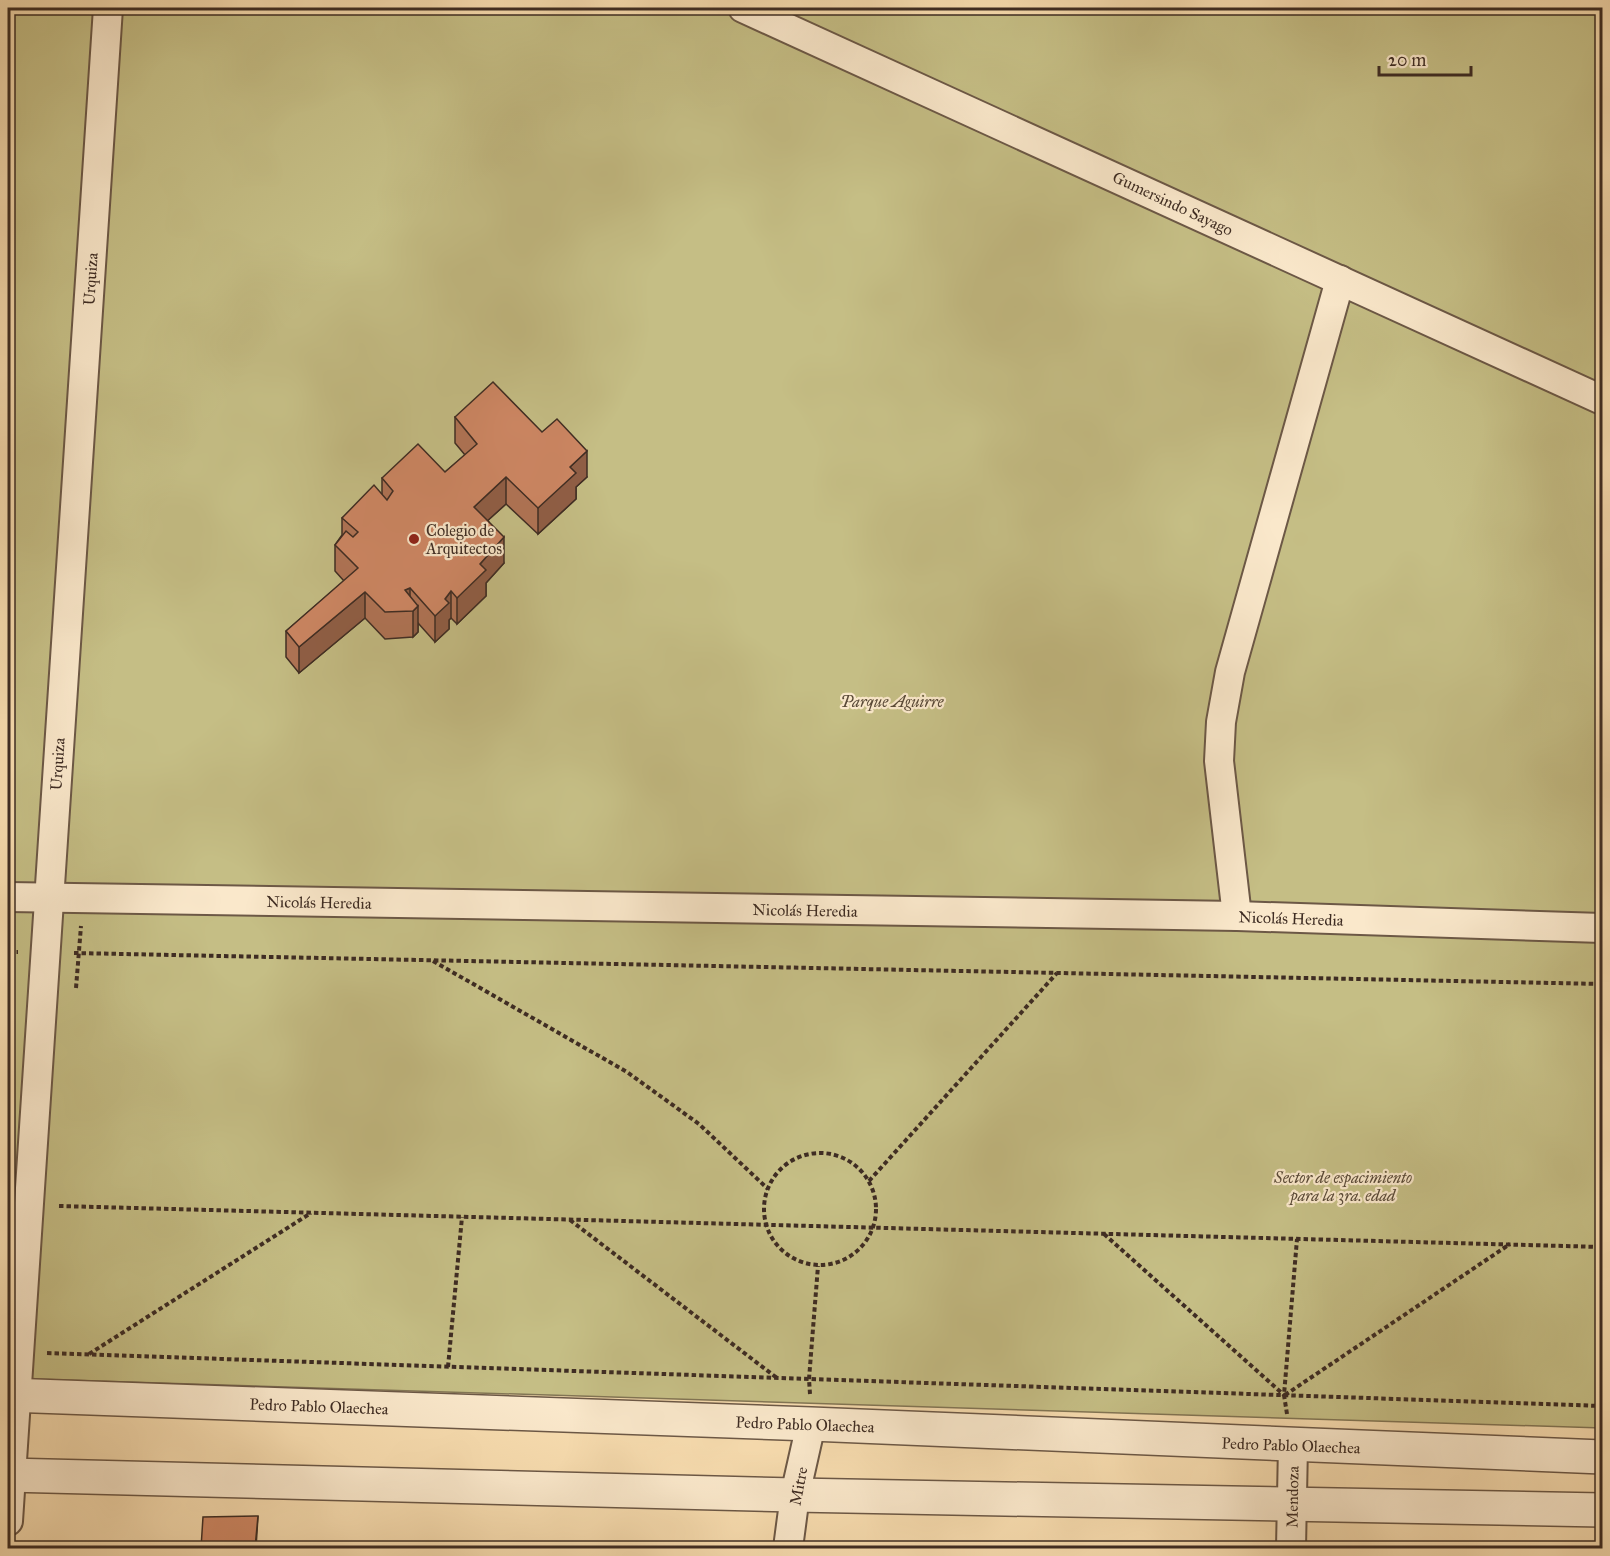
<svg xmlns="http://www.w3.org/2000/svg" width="1610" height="1556" font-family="'IM FELL Great Primer',serif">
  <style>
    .green { fill: #c5be85; stroke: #827554; stroke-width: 1.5 }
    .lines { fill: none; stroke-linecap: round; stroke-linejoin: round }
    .minor-casing { stroke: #6c5846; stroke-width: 32 }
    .tertiary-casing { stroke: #6c5846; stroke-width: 36 }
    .path { stroke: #3e2c23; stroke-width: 4; stroke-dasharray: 4.5 3; stroke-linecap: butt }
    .minor { stroke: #fae8cb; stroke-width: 28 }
    .tertiary { stroke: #fae8cb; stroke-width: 33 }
    .wall { fill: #b17456; stroke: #3e2c23; stroke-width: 1.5 }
    .shaded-wall { fill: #905e46; stroke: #3e2c23; stroke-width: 1.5 }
    .building { fill: #ce8764; stroke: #3e2c23; stroke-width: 1.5 }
    .poi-dot { fill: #8f2418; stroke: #fae8cb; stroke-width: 2 }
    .labels { text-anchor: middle; stroke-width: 4.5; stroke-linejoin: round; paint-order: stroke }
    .street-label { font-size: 16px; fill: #3e2c23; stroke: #fae8cb }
    .poi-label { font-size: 16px; fill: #3e2c23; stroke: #fae8cb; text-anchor: start }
    .park-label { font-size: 16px; font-style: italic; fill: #594937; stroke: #fae8cb }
  </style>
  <rect width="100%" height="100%" fill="#f7dcaf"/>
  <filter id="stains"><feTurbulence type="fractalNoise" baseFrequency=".00333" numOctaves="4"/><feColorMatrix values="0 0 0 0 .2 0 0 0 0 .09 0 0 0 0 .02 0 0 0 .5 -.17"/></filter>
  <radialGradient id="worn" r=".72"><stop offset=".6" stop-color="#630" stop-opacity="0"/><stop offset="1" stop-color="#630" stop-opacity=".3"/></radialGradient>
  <polygon class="green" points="8,8 1602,8 1602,1428 32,1379 33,1366 8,1366"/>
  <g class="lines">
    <defs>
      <g id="minor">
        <polyline points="743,8 1602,400"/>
        <polyline points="8,897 1237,916 1602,928"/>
        <polyline points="1237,916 1219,761 1221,722 1230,672 1340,280"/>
        <polyline points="8,1521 108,8"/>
        <polyline points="788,1548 795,1495 811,1424"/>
        <polyline points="1291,1548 1293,1445"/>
      </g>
      <g id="tertiary">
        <polyline points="8,1395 811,1424 1602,1457"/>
        <polyline points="8,1475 795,1495 1602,1510"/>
      </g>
    </defs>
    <use href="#minor" class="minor-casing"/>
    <use href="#tertiary" class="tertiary-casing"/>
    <g class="path">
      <polyline points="9,952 18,952"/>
      <polyline points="74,953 1602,984"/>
      <polyline points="433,961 627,1072 699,1124 768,1189"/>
      <polyline points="76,988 81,926"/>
      <circle cx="820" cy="1209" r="56"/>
      <polyline points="869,1181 1057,973"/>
      <polyline points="59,1206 1602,1247"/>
      <polyline points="570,1220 777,1378"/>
      <polyline points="1104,1234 1284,1395"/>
      <polyline points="47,1353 1602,1406"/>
      <polyline points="89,1354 311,1213"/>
      <polyline points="448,1367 462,1217"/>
      <polyline points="810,1394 809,1379 818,1266"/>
      <polyline points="1285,1395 1510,1244"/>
      <polyline points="1287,1414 1284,1395 1297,1239"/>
    </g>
    <use href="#minor" class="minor"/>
    <use href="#tertiary" class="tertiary"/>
  </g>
  <polygon class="wall" points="455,417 542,432 587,477 576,487 576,499 538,534 506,504 488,520 504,563 486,583 486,596 457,624 451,618 449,620 449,629 435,642 418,623 418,632 413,637 385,639 365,618 299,673 286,657 286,631 344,581 335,571 335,545 342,535 342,518 382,494 382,478 445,472 465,455 455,443"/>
  <g class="shaded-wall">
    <polygon points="587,451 587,477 576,487 576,499 538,534 538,508 570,467"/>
    <polygon points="506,477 506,504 474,533 474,507"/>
    <polygon points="504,537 504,563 486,583 486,596 457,624 457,598 480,564"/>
    <polygon points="410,588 410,611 405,590"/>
    <polygon points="451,591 451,618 449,620 449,629 435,642 435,616 445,599"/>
    <polygon points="365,592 365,618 299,673 299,647"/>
    <polygon points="418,606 418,632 413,637 413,611"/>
    <polygon points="258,1516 256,1548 255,1548"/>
  </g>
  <g class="building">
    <polygon points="493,382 542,432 557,419 587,451 570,467 576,473 538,508 506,477 474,507 504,537 480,564 486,570 457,598 451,591 445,599 449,603 435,616 410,588 405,590 418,606 413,611 385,612 365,592 299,647 286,631 358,568 335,545 346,531 353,537 358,532 342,518 374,485 387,500 393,491 382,478 418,444 445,472 477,444 455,417"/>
    <polygon points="258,1516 255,1548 201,1548 203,1517"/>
  </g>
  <circle class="poi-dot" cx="414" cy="539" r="6"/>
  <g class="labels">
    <g class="street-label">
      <text transform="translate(1173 203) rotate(25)" y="6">Gumersindo Sayago</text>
      <text transform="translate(90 279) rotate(-86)" y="6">Urquiza</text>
      <text transform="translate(57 764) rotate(-86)" y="6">Urquiza</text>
      <text transform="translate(319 902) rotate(1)" y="6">Nicolás Heredia</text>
      <text transform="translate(805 910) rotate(1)" y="6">Nicolás Heredia</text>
      <text transform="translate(1291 918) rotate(2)" y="6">Nicolás Heredia</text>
      <text transform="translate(319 1406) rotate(2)" y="6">Pedro Pablo Olaechea</text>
      <text transform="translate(805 1424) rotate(2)" y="6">Pedro Pablo Olaechea</text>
      <text transform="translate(1291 1445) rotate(2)" y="6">Pedro Pablo Olaechea</text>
      <text transform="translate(798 1486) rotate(-79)" y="6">Mitre</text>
      <text transform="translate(1292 1497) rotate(-89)" y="6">Mendoza</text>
    </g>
    <g class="poi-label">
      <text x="426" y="536">Colegio de<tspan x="426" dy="18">Arquitectos</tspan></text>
    </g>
    <g class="park-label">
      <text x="892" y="707">Parque Aguirre</text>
      <text x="1343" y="1183">Sector de espacimiento<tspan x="1343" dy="18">para la 3ra. edad</tspan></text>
    </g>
  </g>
  <rect width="1610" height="1556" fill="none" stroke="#f7dcaf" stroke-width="30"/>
  <rect x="9" y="9" width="1592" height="1538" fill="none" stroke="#3e2c23" stroke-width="3"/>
  <rect x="15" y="15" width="1580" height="1526" fill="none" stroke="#3e2c23" stroke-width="1.5"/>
  <path d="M1379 66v9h92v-9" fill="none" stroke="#3e2c23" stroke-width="3"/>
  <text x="1388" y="66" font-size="18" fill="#3e2c23" stroke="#fae8cb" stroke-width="4.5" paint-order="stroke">20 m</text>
  <rect width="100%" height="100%" filter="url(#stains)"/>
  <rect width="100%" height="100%" fill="url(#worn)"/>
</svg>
